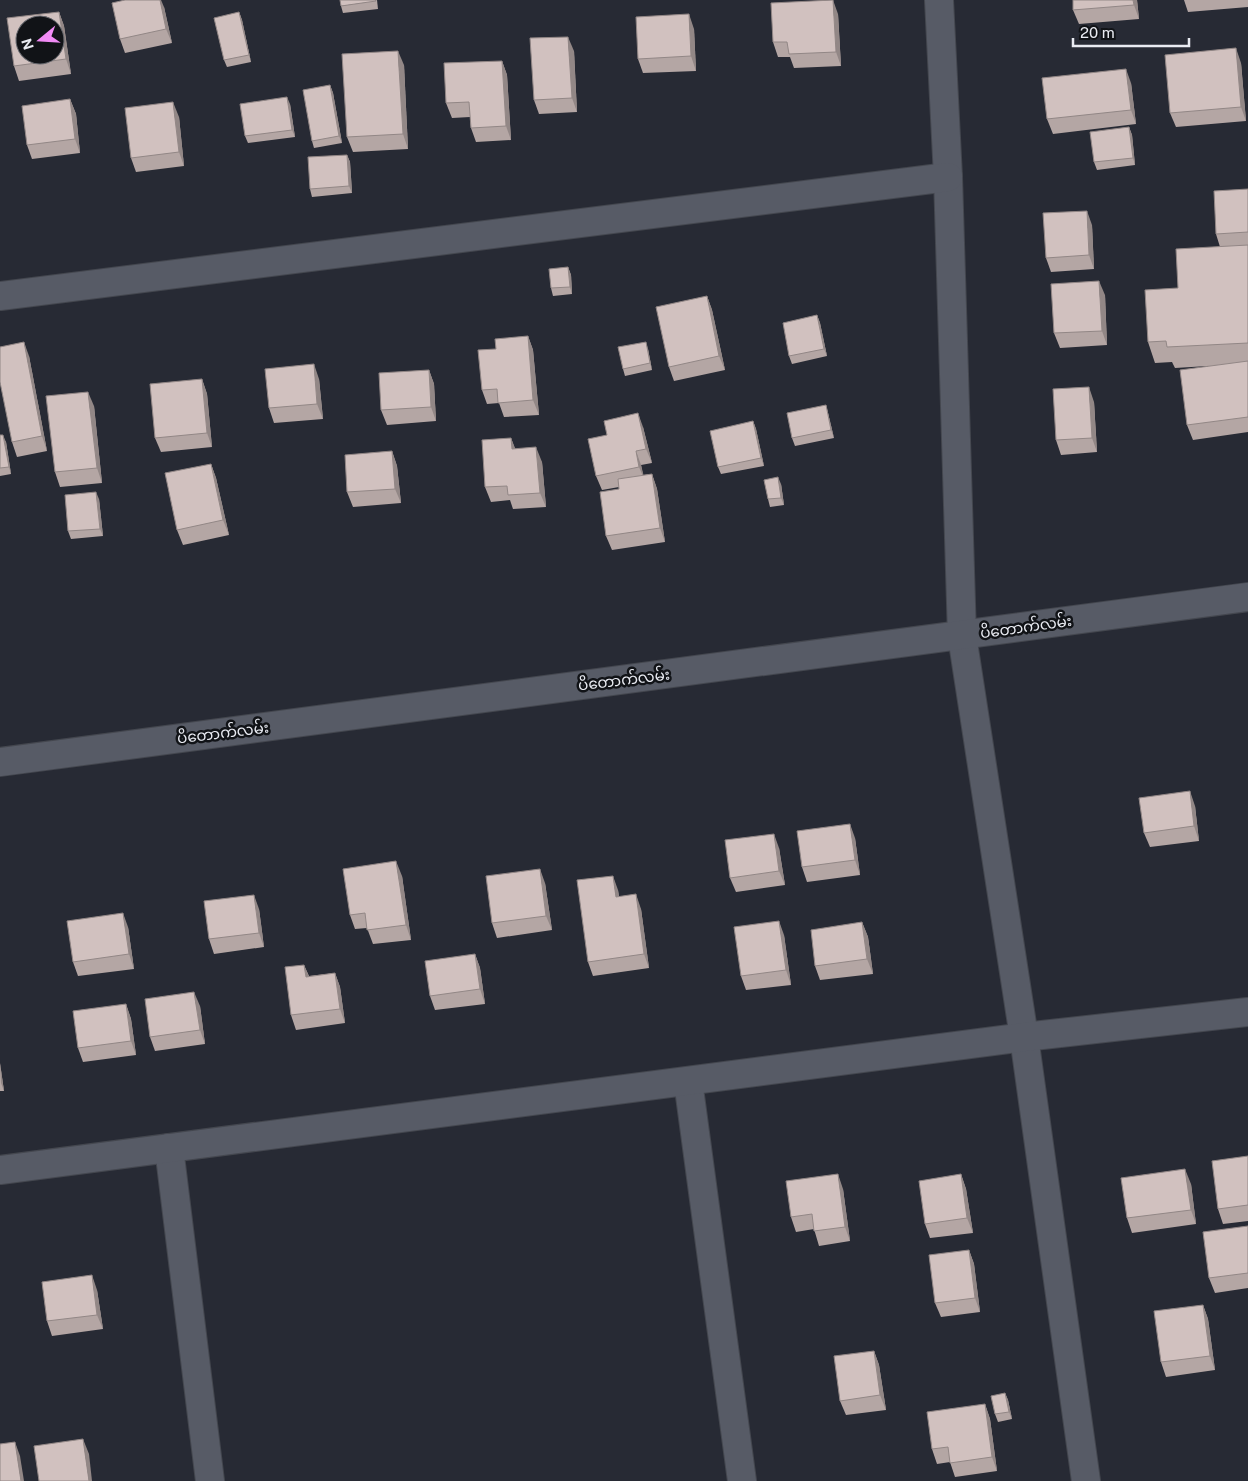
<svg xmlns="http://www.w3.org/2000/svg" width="1248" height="1481" font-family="'Public Sans','Noto Sans Myanmar',sans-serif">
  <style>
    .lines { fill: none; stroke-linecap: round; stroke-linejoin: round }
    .minor-casing { stroke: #44474f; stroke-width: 30 }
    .minor { stroke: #575b66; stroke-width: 28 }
    .wall { fill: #b4a6a4 }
    .shaded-wall { fill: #928786 }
    .building { fill: #d1c1bf; stroke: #928786; fill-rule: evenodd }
    .labels { text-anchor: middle; stroke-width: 5; stroke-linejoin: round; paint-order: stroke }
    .street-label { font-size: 15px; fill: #e9ebf2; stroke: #111317 }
  </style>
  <rect width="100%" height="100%" fill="#272a34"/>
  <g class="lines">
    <defs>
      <g id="minor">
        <polyline points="939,0 948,177 962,636 1024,1037 1086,1481"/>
        <polyline points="0,296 948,177"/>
        <polyline points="0,762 1248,597"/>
        <polyline points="688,1081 742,1481"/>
        <polyline points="169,1148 210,1481"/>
        <polyline points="0,1170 1024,1037 1248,1012"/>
      </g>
    </defs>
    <use href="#minor" class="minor-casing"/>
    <use href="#minor" class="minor"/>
  </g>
  <g class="wall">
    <polygon points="377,0 378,9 343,13 341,6"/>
    <polygon points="1137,0 1139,19 1079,24 1073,10"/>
    <polygon points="1184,0 1248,0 1248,7 1188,12"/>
    <polygon points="164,7 172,43 125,53 120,39"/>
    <polygon points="59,12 64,26 71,74 19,81 14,66"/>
    <polygon points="239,12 242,20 251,62 227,67 224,60"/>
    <polygon points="838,14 841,66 794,68 790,57 778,57 773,42"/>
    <polygon points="694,29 696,71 643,73 638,59"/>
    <polygon points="574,51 577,112 539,114 534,100"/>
    <polygon points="502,61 507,75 511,140 476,142 471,128 470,117 452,118 446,103"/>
    <polygon points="1241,63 1246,121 1176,127 1170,113"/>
    <polygon points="404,65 408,149 353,152 347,137"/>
    <polygon points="1131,83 1136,124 1053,134 1047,119"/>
    <polygon points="330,85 333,93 342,143 314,148 312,141"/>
    <polygon points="70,99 76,114 80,153 32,159 27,145"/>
    <polygon points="290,104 295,137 248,143 245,136"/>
    <polygon points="179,117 184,166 136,172 131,158"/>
    <polygon points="1129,127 1132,135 1135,165 1097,170 1094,162"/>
    <polygon points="347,155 350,162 352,193 312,197 310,189"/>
    <polygon points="1248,189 1248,432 1193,440 1187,425 1208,366 1175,368 1172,362 1155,363 1148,342 1178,288 1220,247 1216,234"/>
    <polygon points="1092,225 1094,269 1051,272 1046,258"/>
    <polygon points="568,267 571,275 572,294 553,296 551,288"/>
    <polygon points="1105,295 1107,345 1060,348 1054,333"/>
    <polygon points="707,296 712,310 725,370 674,381 669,367"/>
    <polygon points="817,315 820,323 827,356 792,364 789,356"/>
    <polygon points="528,336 533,350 539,415 504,417 499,403 487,404 482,390 496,349"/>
    <polygon points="648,349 652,370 625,376 623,369"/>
    <polygon points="29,356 47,451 17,457 12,442"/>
    <polygon points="429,370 434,384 436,421 387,425 381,410"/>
    <polygon points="202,379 207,394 212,447 161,452 155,438"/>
    <polygon points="319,379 323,419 274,423 269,408"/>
    <polygon points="1094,402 1097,452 1061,455 1056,440"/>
    <polygon points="826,405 828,413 834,438 795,446 792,438"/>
    <polygon points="94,406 102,483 60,487 55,472"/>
    <polygon points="753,421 756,429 764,466 721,474 718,467"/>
    <polygon points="643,427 652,463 641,465 643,475 652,474 657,489 665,542 612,550 606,536 619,489 619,487 602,490 596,476"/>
    <polygon points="0,435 6,442 11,474 0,476"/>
    <polygon points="511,438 515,449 542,462 546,507 513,509 510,500 491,502 485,487"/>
    <polygon points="392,451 397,466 401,503 353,507 347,492"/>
    <polygon points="211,464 216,478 229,535 183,545 177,530"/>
    <polygon points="781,484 784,505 770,507 768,499"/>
    <polygon points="99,499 103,536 71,539 68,531"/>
    <polygon points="1195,806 1199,841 1150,847 1144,833"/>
    <polygon points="855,838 860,875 807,882 802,867"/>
    <polygon points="779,848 785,885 736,892 730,878"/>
    <polygon points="402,876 411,940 373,944 367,928 355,929 350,915"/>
    <polygon points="545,883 552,930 497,938 492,923"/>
    <polygon points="618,890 619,897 641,909 649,968 593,976 588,962"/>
    <polygon points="259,909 264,947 214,954 209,939"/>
    <polygon points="862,922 868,937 873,974 820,980 815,966"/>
    <polygon points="128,927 134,969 78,976 73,962"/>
    <polygon points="784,935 791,985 746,990 741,976"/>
    <polygon points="475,954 480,968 485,1004 435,1010 430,996"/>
    <polygon points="304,965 309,976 335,973 340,987 345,1023 296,1030 291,1015"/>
    <polygon points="126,1004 131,1019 136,1055 83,1062 78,1048"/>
    <polygon points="200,1006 205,1044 155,1051 150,1037"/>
    <polygon points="0,1063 4,1091 0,1091"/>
    <polygon points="1248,1156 1248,1221 1223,1224 1218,1209"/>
    <polygon points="961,1174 966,1189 973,1233 930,1238 925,1224"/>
    <polygon points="1191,1184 1196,1224 1132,1233 1127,1218"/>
    <polygon points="843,1189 850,1241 819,1246 814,1229 796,1232 791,1217"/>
    <polygon points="1248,1226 1248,1288 1215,1293 1209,1278"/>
    <polygon points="969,1250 974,1264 980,1312 941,1317 935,1303"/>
    <polygon points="97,1290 103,1329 52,1336 47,1321"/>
    <polygon points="1203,1305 1208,1319 1215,1370 1166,1377 1161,1362"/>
    <polygon points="874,1351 879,1365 886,1410 846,1415 840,1401"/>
    <polygon points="1005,1393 1008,1400 1012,1419 998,1422 995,1414"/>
    <polygon points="985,1404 990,1419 997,1471 955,1477 950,1462 937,1464 932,1449"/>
  </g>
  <g class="shaded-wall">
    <polygon points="160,0 161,0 164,7 172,43 166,29"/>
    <polygon points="833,0 838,14 841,66 836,52"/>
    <polygon points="1133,0 1137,0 1139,19 1134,5"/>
    <polygon points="59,12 64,26 71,74 66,59"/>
    <polygon points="239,12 242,20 251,62 249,55"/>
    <polygon points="689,14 694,29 696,71 691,56"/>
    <polygon points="568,37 574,51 577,112 572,98"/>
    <polygon points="1236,48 1241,63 1246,121 1241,107"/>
    <polygon points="398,51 404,65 408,149 403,134"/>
    <polygon points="502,61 507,75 511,140 506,126"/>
    <polygon points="1126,69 1131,83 1136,124 1131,110"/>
    <polygon points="330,85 333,93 342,143 339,136"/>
    <polygon points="287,97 290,104 295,137 292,130"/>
    <polygon points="70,99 76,114 80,153 75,139"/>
    <polygon points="173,102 179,117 184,166 179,152"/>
    <polygon points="1129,127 1132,135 1135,165 1133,158"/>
    <polygon points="347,155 350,162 352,193 349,186"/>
    <polygon points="1087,211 1092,225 1094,269 1089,255"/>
    <polygon points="568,267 571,275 572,294 570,287"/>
    <polygon points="1099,281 1105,295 1107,345 1102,331"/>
    <polygon points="707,296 712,310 725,370 719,356"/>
    <polygon points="817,315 820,323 827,356 824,349"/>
    <polygon points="528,336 533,350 539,415 533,400"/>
    <polygon points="24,342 29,356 47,451 42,436"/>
    <polygon points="646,342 648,349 652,370 650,363"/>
    <polygon points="314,364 319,379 323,419 317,404"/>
    <polygon points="429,370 434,384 436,421 431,407"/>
    <polygon points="202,379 207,394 212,447 207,433"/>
    <polygon points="1089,387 1094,402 1097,452 1092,438"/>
    <polygon points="88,392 94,406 102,483 97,468"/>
    <polygon points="826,405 828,413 834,438 831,430"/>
    <polygon points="638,413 643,427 652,463 646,449"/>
    <polygon points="753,421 756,429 764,466 761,458"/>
    <polygon points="3,435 6,442 11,474 9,467"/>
    <polygon points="511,438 517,453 512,449"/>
    <polygon points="536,447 542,462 546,507 540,493"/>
    <polygon points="392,451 397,466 401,503 395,489"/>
    <polygon points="636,451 641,465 645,481 639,467"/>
    <polygon points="211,464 216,478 229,535 223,520"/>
    <polygon points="652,474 657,489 665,542 660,528"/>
    <polygon points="778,477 781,484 784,505 781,498"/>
    <polygon points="96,492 99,499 103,536 100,529"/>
    <polygon points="1190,791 1195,806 1199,841 1194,826"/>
    <polygon points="850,824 855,838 860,875 855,860"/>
    <polygon points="774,834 779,848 785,885 779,871"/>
    <polygon points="396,861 402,876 411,940 406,925"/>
    <polygon points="540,869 545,883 552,930 546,916"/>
    <polygon points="613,876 618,890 621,912 616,897"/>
    <polygon points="636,894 641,909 649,968 644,954"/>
    <polygon points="254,895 259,909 264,947 259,933"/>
    <polygon points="123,913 128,927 134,969 129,954"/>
    <polygon points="779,921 784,935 791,985 786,970"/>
    <polygon points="862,922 868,937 873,974 867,959"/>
    <polygon points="475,954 480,968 485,1004 480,989"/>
    <polygon points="304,965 310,979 306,977"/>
    <polygon points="335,973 340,987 345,1023 340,1009"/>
    <polygon points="194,992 200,1006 205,1044 200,1030"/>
    <polygon points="126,1004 131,1019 136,1055 131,1041"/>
    <polygon points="0,1063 4,1091 1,1083"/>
    <polygon points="1185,1169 1191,1184 1196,1224 1191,1210"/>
    <polygon points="838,1174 843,1189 850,1241 845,1227"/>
    <polygon points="961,1174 966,1189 973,1233 967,1218"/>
    <polygon points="969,1250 974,1264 980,1312 975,1298"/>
    <polygon points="92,1275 97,1290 103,1329 97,1315"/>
    <polygon points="1203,1305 1208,1319 1215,1370 1210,1356"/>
    <polygon points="874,1351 879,1365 886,1410 880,1395"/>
    <polygon points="1005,1393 1008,1400 1012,1419 1009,1412"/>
    <polygon points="985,1404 990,1419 997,1471 992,1457"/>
    <polygon points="83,1439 89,1454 92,1481 89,1481"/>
    <polygon points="15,1442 20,1456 24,1481 21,1481"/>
  </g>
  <g class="building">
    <polygon points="125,0 160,0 166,29 120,39 112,3"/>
    <polygon points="340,0 375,0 376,1 341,6"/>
    <polygon points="833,0 836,52 789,54 787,42 773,42 771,3"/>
    <polygon points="1073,0 1133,0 1134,5 1073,10"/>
    <path d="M59 12 66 59 14 66 7 18ZM25 25H55V55H25Z"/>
    <polygon points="239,12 249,55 224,60 214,18"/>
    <polygon points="689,14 691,56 638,59 636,17"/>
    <polygon points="568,37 572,98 534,100 530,38"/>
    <polygon points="1236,48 1241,107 1170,113 1165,55"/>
    <polygon points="398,51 403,134 347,137 342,54"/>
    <polygon points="502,61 506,126 471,128 469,102 446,103 444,63"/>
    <polygon points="1126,69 1131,110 1047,119 1042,78"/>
    <polygon points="330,85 339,136 312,141 303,90"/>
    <polygon points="287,97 292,130 245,136 240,104"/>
    <polygon points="70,99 75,139 27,145 22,106"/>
    <polygon points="173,102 179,152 131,158 125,108"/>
    <polygon points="1129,127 1133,158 1094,162 1090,132"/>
    <polygon points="347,155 349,186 310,189 308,157"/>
    <polygon points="1248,189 1248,232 1216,234 1214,191"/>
    <polygon points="1087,211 1089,255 1046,258 1043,213"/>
    <polygon points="1248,245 1248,343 1167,347 1166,341 1148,342 1145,290 1178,288 1176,249"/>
    <polygon points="568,267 570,287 551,288 549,269"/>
    <polygon points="1099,281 1102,331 1054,333 1051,284"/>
    <polygon points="707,296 719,356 669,367 656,307"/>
    <polygon points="817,315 824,349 789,356 783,323"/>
    <polygon points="528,336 533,400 498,403 497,389 482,390 478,350 496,349 495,339"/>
    <polygon points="24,342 42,436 12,442 0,382 0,347"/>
    <polygon points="646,342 650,363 623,369 618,347"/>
    <polygon points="1248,361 1248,417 1187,425 1180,370"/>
    <polygon points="314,364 317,404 269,408 265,369"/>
    <polygon points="429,370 431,407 381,410 379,373"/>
    <polygon points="202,379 207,433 155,438 150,384"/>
    <polygon points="1089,387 1092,438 1056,440 1053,389"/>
    <polygon points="88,392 97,468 55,472 46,396"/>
    <polygon points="826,405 831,430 792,438 787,413"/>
    <polygon points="638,413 646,449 636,451 639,467 596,476 588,439 607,435 604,421"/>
    <polygon points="753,421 761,458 718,467 710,431"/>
    <polygon points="0,435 3,435 9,467 0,468"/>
    <polygon points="511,438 512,449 536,447 540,493 508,495 507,486 485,487 482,440"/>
    <polygon points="392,451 395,489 347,492 345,455"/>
    <polygon points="211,464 223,520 177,530 165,473"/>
    <polygon points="652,474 660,528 606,536 600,492 619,489 618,479"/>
    <polygon points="778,477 781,498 768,499 764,480"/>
    <polygon points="96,492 100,529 68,531 65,495"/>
    <polygon points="1190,791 1194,826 1144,833 1139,798"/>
    <polygon points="850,824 855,860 802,867 797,831"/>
    <polygon points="774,834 779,871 730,878 725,840"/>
    <polygon points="396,861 406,925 367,930 365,913 350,915 343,869"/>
    <polygon points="540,869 546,916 492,923 486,876"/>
    <polygon points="613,876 616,897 636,894 644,954 588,962 577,880"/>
    <polygon points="254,895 259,933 209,939 204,901"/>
    <polygon points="123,913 129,954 73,962 67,921"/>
    <polygon points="779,921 786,970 741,976 734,927"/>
    <polygon points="862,922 867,959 815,966 811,930"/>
    <polygon points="475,954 480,989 430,996 425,961"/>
    <polygon points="304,965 306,977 335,973 340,1009 291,1015 285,967"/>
    <polygon points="194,992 200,1030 150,1037 145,999"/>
    <polygon points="126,1004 131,1041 78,1048 73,1011"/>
    <polygon points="1248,1156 1248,1205 1218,1209 1212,1161"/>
    <polygon points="1185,1169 1191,1210 1127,1218 1121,1178"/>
    <polygon points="838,1174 845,1227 814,1231 812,1214 791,1217 786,1181"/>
    <polygon points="961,1174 967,1218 925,1224 919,1181"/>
    <polygon points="1248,1226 1248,1273 1209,1278 1203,1232"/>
    <polygon points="969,1250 975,1298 935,1303 929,1255"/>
    <polygon points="92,1275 97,1315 47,1321 42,1282"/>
    <polygon points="1203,1305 1210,1356 1161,1362 1154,1311"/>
    <polygon points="874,1351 880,1395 840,1401 834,1356"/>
    <polygon points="1005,1393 1009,1412 995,1414 991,1396"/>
    <polygon points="985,1404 992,1457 950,1463 948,1447 932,1449 927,1412"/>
    <polygon points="83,1439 89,1481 39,1481 34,1446"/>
    <polygon points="15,1442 21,1481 0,1481 0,1444"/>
  </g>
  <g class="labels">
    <g class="street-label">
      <text transform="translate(1026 627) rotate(-8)" y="5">ပိတောက်လမ်း</text>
      <text transform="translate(624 680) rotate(-7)" y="5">ပိတောက်လမ်း</text>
      <text transform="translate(223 733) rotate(-7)" y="5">ပိတောက်လမ်း</text>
    </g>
  </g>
  <g transform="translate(40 40) rotate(252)"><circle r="24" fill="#111317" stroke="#67696f"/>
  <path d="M0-4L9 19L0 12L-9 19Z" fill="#f18bf5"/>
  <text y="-8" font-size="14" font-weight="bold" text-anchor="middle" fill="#e9ebf2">N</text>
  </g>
  <path d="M1073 38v8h116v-8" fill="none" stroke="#e9ebf2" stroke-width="2.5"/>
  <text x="1080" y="38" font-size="15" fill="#e9ebf2" stroke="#111317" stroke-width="4" paint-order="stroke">20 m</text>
</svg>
